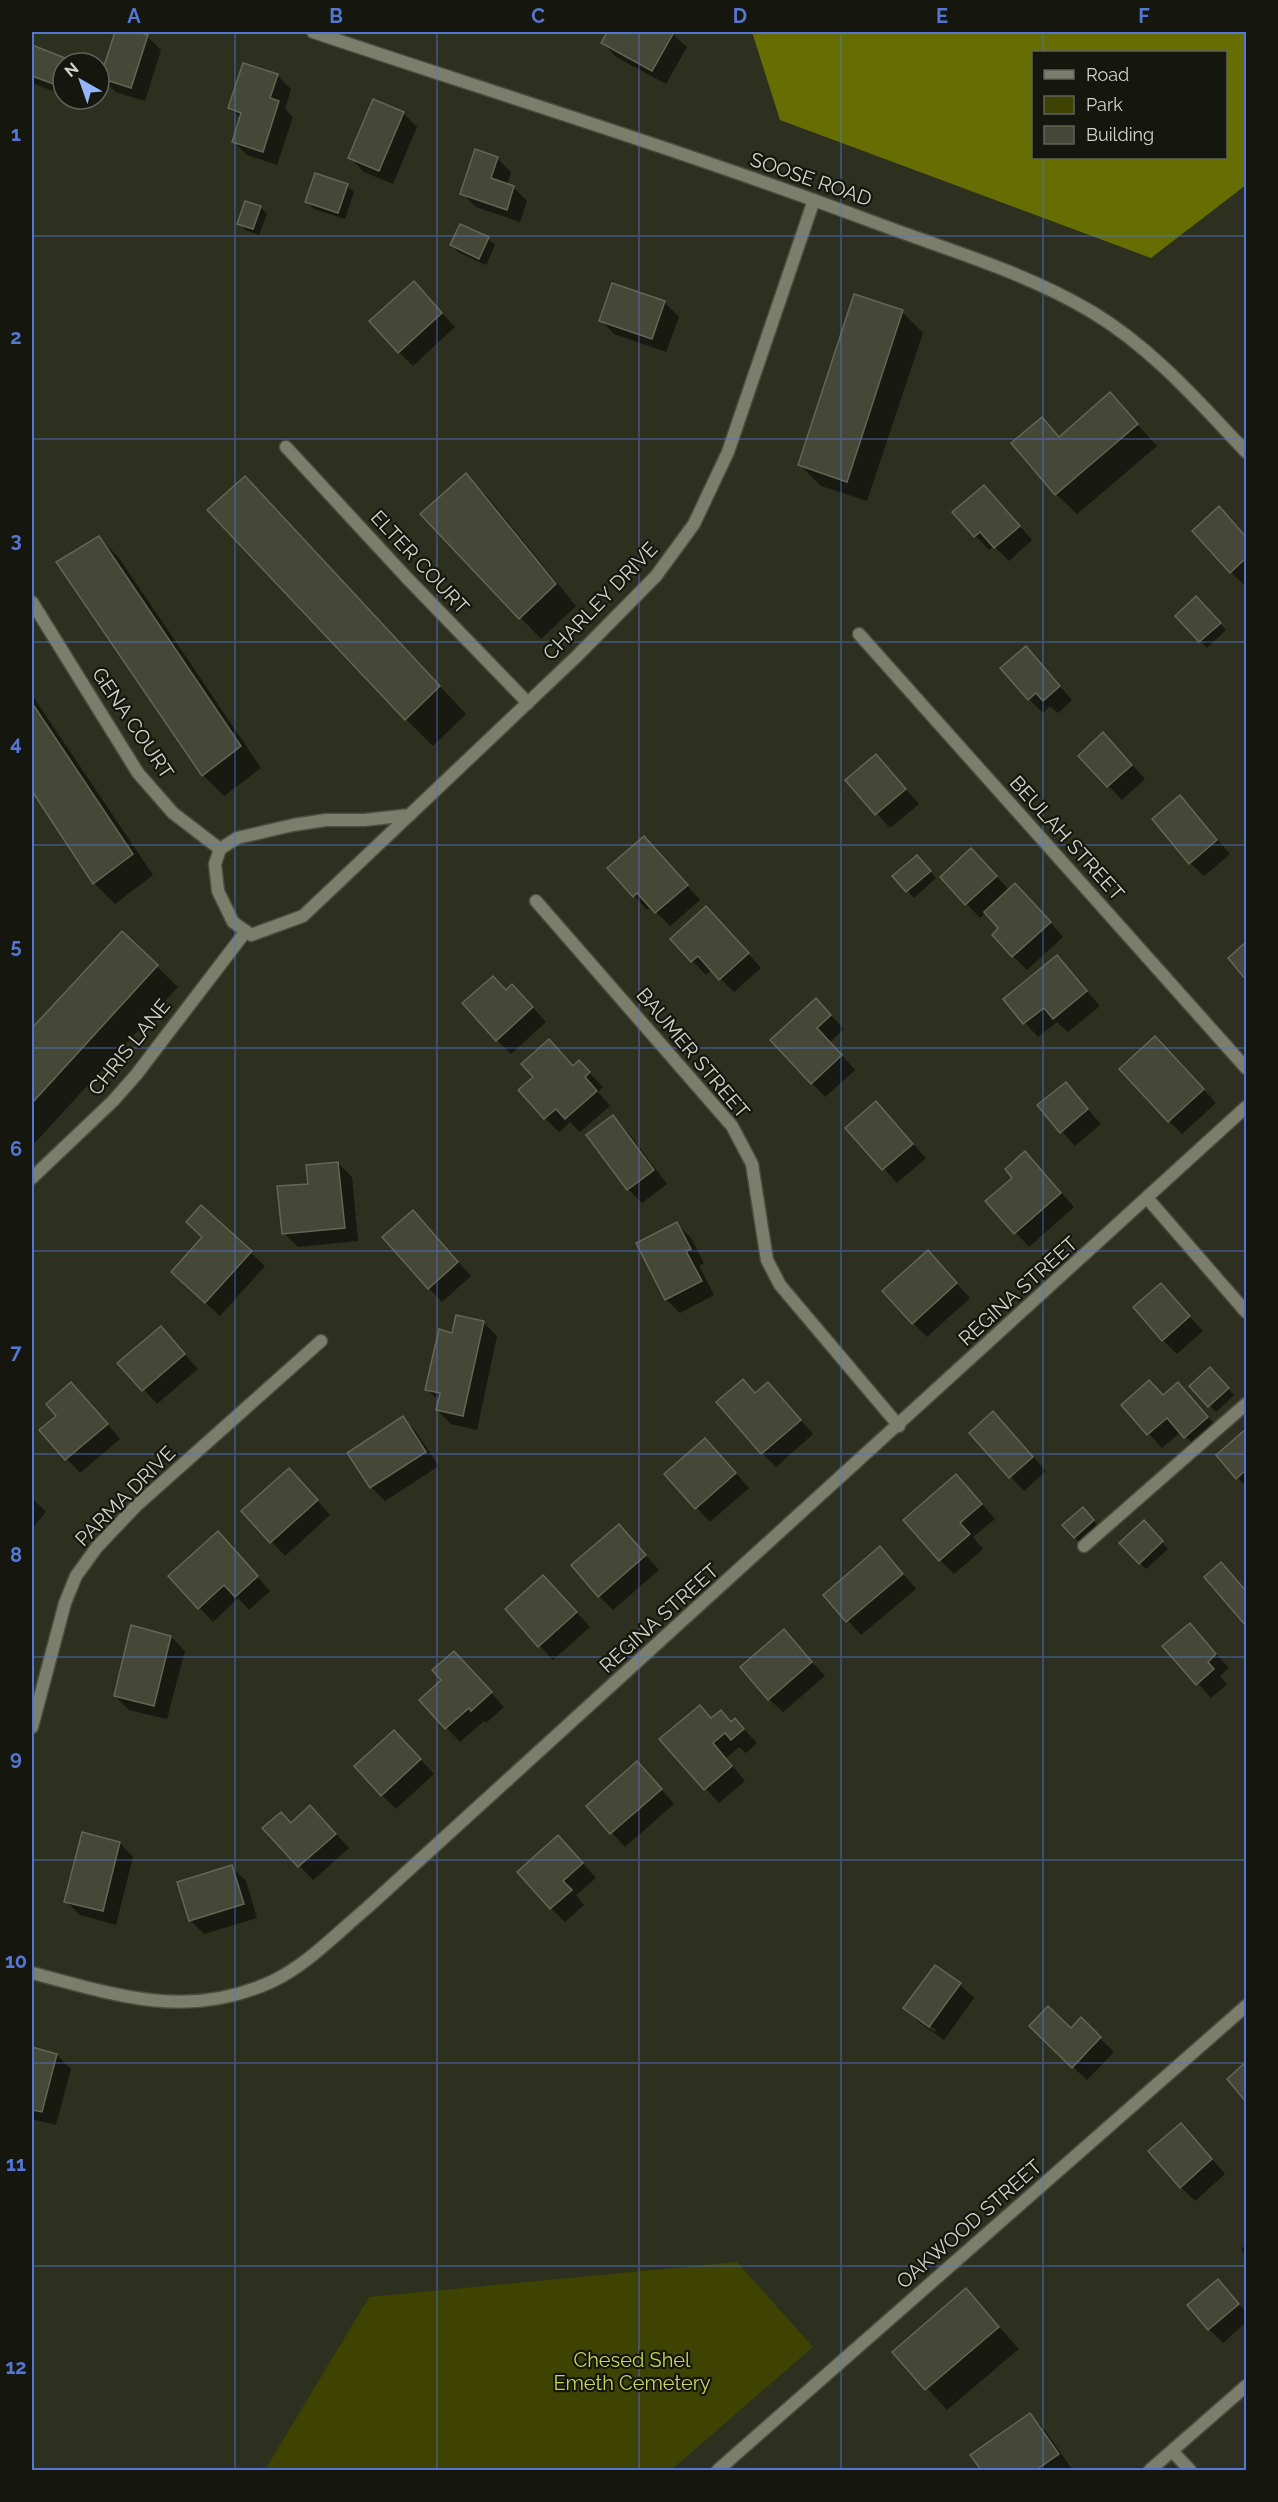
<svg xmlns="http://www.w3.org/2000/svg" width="1278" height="2502" font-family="Raleway,sans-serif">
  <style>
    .green { fill: #3e4301 }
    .forest { fill: #666d01; fill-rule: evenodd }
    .shadow { fill: #0007; fill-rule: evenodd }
    .building { fill: #464837; stroke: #646654; stroke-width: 1.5 }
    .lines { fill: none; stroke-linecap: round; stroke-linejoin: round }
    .minor-casing { stroke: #4a4c3f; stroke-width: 15 }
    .tertiary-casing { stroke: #4a4c3f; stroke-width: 15 }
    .minor { stroke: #7b7e6b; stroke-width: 12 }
    .tertiary { stroke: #7b7e6b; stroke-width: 12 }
    .grid { fill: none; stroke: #5476d4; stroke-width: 1.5; stroke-opacity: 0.55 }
    .labels { text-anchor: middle; stroke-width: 4.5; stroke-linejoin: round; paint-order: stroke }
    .street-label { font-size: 20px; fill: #d3d5cb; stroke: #15170f }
    .park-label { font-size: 20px; fill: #c7d35a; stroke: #15170f }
    .neatline { fill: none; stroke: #5476d4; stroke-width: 2 }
    .grid-label { font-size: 20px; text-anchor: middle; font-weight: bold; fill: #5476d4 }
  </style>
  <rect width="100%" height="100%" fill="#2d2f1f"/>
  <polygon class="green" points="737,2262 813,2347 671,2470 265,2470 369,2297"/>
  <path class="forest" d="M752 32H1246V185L1151 258 780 120ZM1034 52H1226V158H1034Z"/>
  <g class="shadow">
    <polygon points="117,32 133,32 147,36 161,50 145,101 116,92 102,78"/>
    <polygon points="609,32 670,32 687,47 666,84 616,57 603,43"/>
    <polygon points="32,47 70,63 63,63 63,95 32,83"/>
    <polygon points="277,75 291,89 285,109 293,117 277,165 247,155 233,141 241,119 230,108"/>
    <polygon points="403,113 417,127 393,184 364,172 350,158"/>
    <polygon points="497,158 511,172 507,185 513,187 527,201 520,222 476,207 462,193"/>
    <polygon points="347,186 354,192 345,219 314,209 307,202"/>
    <polygon points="260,207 267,214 259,235 245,230 239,223"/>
    <polygon points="460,226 488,239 495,245 486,265 458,252 451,245"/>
    <polygon points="613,285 665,303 679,317 666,352 614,334 601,320"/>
    <polygon points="427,297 455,327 413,366 399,352"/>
    <polygon points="902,312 923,333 867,501 821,486 800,465"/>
    <polygon points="1110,394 1157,446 1077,514 1056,494 1042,419 1060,437"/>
    <polygon points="466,475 487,496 576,606 541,639 422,514"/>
    <polygon points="245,478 466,714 433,746 406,719"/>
    <polygon points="997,500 1032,540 1009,561 994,546 989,550 954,513"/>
    <polygon points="1233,522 1246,537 1245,586 1231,572"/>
    <polygon points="99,537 119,558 261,768 224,796 203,775"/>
    <polygon points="1203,605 1226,630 1207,648 1177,616"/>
    <polygon points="1026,648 1072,700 1058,713 1050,706 1043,713 1029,699"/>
    <polygon points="32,695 153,875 115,904 94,883 32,789"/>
    <polygon points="1117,748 1145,779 1122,800 1080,756"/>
    <polygon points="876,756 919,804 890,828 847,780"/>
    <polygon points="1193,811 1230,854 1204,876 1190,863"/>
    <polygon points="644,838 700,900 670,926 651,907 647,910 609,868"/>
    <polygon points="923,863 936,878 914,898 894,876"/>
    <polygon points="985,864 1009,890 1029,899 1063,937 1027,970 1013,956 1001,928 986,912 980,918 942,877"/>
    <polygon points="720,922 761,968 734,992 712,970 706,975 672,939"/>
    <polygon points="122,933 178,987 32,1146 32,1030"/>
    <polygon points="1057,957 1100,1006 1068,1032 1057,1022 1038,1037 1005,1000"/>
    <polygon points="526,1000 546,1022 511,1054 497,1040"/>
    <polygon points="816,1000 844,1029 830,1042 855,1070 825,1097 812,1083"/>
    <polygon points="1169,1052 1216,1103 1182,1134 1169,1121"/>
    <polygon points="579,1062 603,1087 598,1092 610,1106 580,1132 570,1122 559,1132 545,1118 574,1067"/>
    <polygon points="1065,1084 1101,1124 1075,1146 1039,1106"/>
    <polygon points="876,1103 926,1158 897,1183 847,1128"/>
    <polygon points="613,1117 627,1131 667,1184 642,1203 628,1189"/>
    <polygon points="338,1163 352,1177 358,1241 298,1247 284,1233 309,1185"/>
    <polygon points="1039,1167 1074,1207 1029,1247 987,1201"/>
    <polygon points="201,1208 265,1266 220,1316 187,1286 203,1238"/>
    <polygon points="413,1212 471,1276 442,1302 429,1288"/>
    <polygon points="677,1224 691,1238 704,1263 699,1266 714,1295 680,1313 666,1299"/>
    <polygon points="928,1252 970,1298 927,1337 913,1323"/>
    <polygon points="1161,1285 1203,1331 1177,1354 1163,1340"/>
    <polygon points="483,1322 497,1336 477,1430 451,1424 437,1410 439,1401 427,1389 454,1334"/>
    <polygon points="161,1328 198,1369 157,1404 120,1363"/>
    <polygon points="1216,1375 1234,1395 1216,1412 1191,1386"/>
    <polygon points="768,1384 813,1434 776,1467 762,1453 756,1395"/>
    <polygon points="1164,1397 1191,1398 1221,1431 1199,1450 1181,1432 1162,1448 1123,1406"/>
    <polygon points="85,1398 120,1439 80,1473 41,1430"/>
    <polygon points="403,1418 416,1432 439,1466 385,1501 371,1487"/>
    <polygon points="1007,1427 1046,1471 1024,1491 971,1433"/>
    <polygon points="1246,1431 1246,1487 1218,1455"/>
    <polygon points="719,1454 749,1488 710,1522 666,1474"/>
    <polygon points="303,1484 330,1515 285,1556 243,1511"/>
    <polygon points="970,1490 995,1519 973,1537 983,1549 954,1574 940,1560"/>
    <polygon points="32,1498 46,1512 33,1527 32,1525"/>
    <polygon points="1090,1516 1100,1528 1081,1544 1064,1525"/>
    <polygon points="619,1526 659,1570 613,1610 599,1596"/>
    <polygon points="1150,1529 1168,1549 1146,1569 1121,1543"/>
    <polygon points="231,1547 270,1591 249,1610 238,1598 213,1622 170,1576"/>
    <polygon points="893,1562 916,1589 861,1635 825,1595"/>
    <polygon points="1221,1564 1246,1591 1246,1624 1206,1577"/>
    <polygon points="557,1591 590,1627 553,1660 507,1609"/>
    <polygon points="1190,1625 1229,1668 1220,1676 1227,1684 1211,1698 1165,1646"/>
    <polygon points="784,1631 825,1676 783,1712 769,1699"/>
    <polygon points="171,1637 185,1651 167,1719 129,1710 115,1696"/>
    <polygon points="467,1666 504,1707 486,1723 484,1721 460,1742 421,1700"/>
    <polygon points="700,1707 712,1719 731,1723 735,1720 757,1743 746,1753 739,1747 726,1758 745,1781 719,1803 662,1740"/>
    <polygon points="407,1745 434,1774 396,1809 382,1795"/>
    <polygon points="651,1777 674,1804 625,1847 588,1807"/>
    <polygon points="324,1821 349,1848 313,1880 264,1828"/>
    <polygon points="120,1843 133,1857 116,1925 80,1915 66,1901"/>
    <polygon points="572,1851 596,1878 576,1895 584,1905 565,1922 551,1908"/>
    <polygon points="232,1867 246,1881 257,1918 204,1934 190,1920"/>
    <path d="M935 1967 960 1985 974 1998 944 2040 919 2022 905 2008ZM919 2017 936 2030 935 2032 919 2021Z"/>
    <polygon points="1081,2020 1114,2052 1087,2080 1045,2040 1071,2030"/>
    <polygon points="32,2049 57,2055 71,2069 56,2125 32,2119"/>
    <polygon points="1195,2139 1225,2174 1195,2201 1181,2187"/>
    <polygon points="1246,2245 1246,2255 1241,2249"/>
    <polygon points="1218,2281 1246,2312 1246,2322 1223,2343 1209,2329"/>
    <polygon points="966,2290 1019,2349 947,2410 894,2352"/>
    <polygon points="1030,2415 1044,2429 1072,2469 1069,2470 983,2470 972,2456"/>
  </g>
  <g class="building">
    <polygon points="115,32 137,32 148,35 131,88 100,78"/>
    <polygon points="607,32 674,32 652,71 601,43"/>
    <polygon points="32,45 70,60 69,63 63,63 63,77 59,86 32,76"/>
    <polygon points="243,63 278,74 270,98 279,101 263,152 232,142 241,113 228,108"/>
    <polygon points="373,99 404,112 379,171 348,158"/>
    <polygon points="475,149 498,157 491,178 514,186 507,210 460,194"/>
    <polygon points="315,173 348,184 338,213 305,202"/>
    <polygon points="245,201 261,206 253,229 237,224"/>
    <polygon points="460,224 489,237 479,259 450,245"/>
    <polygon points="414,281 442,313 398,353 369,321"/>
    <polygon points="612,283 665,301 652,339 599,321"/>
    <polygon points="854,294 903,310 847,482 798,465"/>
    <polygon points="1110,392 1138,424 1055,495 1011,443 1042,417 1059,437"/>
    <polygon points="466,473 556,584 519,619 420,514"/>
    <polygon points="245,476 440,686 405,720 207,510"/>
    <polygon points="984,485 1020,526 994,548 980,532 974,537 952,512"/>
    <polygon points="1219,506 1246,537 1246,558 1230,573 1192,531"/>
    <polygon points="99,536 241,746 202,776 56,562"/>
    <polygon points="1196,596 1221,623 1199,642 1175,616"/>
    <polygon points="1026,646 1060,686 1043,701 1036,693 1028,700 1000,668"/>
    <polygon points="32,703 133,854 93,884 32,791"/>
    <polygon points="1103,732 1132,765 1107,787 1078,756"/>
    <polygon points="876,754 906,789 875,815 845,780"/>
    <polygon points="1180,795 1217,840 1189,864 1152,819"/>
    <polygon points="644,836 688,885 655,913 637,893 633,897 607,868"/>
    <polygon points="971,848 997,876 965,905 940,877"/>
    <polygon points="917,855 931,871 906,892 892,876"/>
    <polygon points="1015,883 1051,922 1012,957 992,935 998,928 984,912"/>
    <polygon points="706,906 749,953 719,980 698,956 691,962 670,939"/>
    <polygon points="122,931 158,965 32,1103 32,1028"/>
    <polygon points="1246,942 1246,980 1228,958"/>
    <polygon points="1057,955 1087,991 1053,1019 1044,1008 1023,1024 1003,999"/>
    <polygon points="493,976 506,990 512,984 533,1007 496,1041 462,1003"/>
    <polygon points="816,998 831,1015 817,1028 842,1055 811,1084 770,1040"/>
    <polygon points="1155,1036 1204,1089 1168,1122 1119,1069"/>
    <polygon points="549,1039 573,1066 579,1060 590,1072 585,1077 597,1091 565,1119 556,1109 544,1119 518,1090 533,1077 521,1064"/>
    <polygon points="1066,1082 1088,1109 1060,1133 1037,1105"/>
    <polygon points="876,1101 913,1144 882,1170 845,1128"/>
    <polygon points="613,1115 654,1170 627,1190 586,1135"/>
    <polygon points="1025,1151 1061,1193 1014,1234 985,1201 1012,1178 1005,1169"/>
    <polygon points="338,1162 345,1228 282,1234 277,1186 308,1184 306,1165"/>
    <polygon points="201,1205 252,1251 205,1303 171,1272 202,1237 186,1222"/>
    <polygon points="413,1210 458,1262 428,1289 382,1237"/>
    <polygon points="677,1222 691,1249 686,1251 702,1281 665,1300 636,1243"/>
    <polygon points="928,1250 957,1283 912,1324 882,1291"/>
    <polygon points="1161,1283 1190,1316 1162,1341 1133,1307"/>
    <polygon points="456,1315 484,1321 463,1416 436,1410 440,1393 425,1390 439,1329 452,1333"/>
    <polygon points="161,1326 185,1354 142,1391 117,1363"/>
    <polygon points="1210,1367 1229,1388 1208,1407 1189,1386"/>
    <polygon points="743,1379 755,1393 768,1382 801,1420 761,1454 716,1402"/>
    <polygon points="1149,1380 1163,1395 1178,1382 1208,1417 1184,1438 1167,1418 1147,1435 1121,1405"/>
    <polygon points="71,1382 108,1424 65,1460 39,1430 56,1416 46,1404"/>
    <polygon points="993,1411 1033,1457 1009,1478 969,1433"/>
    <polygon points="403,1416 426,1452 370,1488 347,1453"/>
    <polygon points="1246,1429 1246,1470 1236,1479 1216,1455"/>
    <polygon points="705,1438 736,1473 695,1509 664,1474"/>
    <polygon points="289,1468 318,1500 270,1543 241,1511"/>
    <polygon points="956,1474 982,1504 960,1523 970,1534 939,1561 903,1520"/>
    <polygon points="1083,1507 1094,1520 1074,1538 1062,1525"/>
    <polygon points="1144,1520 1163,1541 1139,1564 1119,1543"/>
    <polygon points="619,1524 646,1555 598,1597 571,1565"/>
    <polygon points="218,1531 258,1576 235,1597 224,1585 198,1609 168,1576"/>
    <polygon points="880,1546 903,1574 846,1622 823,1595"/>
    <polygon points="1221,1562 1246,1591 1246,1626 1204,1577"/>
    <polygon points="543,1575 577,1612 538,1647 505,1609"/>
    <polygon points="1190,1623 1216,1654 1208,1662 1214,1669 1196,1685 1162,1646"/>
    <polygon points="131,1625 171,1636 154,1706 114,1696"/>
    <polygon points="784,1629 812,1662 768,1700 740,1667"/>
    <polygon points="454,1651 492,1692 471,1711 469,1708 445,1729 419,1700 441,1680 432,1670"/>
    <polygon points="700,1705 711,1718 721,1710 731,1722 735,1718 744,1729 731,1740 725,1733 713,1743 732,1766 704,1790 659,1739"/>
    <polygon points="394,1730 421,1759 381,1796 354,1766"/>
    <polygon points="637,1761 662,1789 610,1834 586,1806"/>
    <polygon points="310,1805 336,1834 298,1867 262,1828 281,1812 291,1823"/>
    <polygon points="82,1832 120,1842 103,1911 64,1902"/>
    <polygon points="558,1835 583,1863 563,1881 572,1890 550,1909 517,1872"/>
    <polygon points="232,1865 244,1904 189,1921 177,1882"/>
    <polygon points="935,1965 961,1983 929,2027 903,2008"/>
    <polygon points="1048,2006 1071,2028 1081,2017 1101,2037 1072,2068 1029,2026"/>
    <polygon points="32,2047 57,2054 42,2112 32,2110"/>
    <polygon points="1246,2062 1246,2102 1227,2079"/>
    <polygon points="1181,2123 1212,2159 1180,2188 1148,2151"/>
    <polygon points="1218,2279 1239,2304 1208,2330 1187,2305"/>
    <polygon points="966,2288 999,2327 925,2390 892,2352"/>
    <polygon points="1030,2413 1059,2454 1036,2470 981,2470 970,2455"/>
  </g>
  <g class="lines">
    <defs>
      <g id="minor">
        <polyline points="286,447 407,578 528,703"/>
        <polyline points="32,602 138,773 173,813 220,849"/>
        <polyline points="859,634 1246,1068"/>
        <polyline points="410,815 364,820 326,820 293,825 237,838 220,849 215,864 218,891 233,922 251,935 303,916 576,657 656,576 694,524 728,452 814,200"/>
        <polyline points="536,901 732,1126 752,1164 767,1260 780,1285 899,1426"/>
        <polyline points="32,1178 113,1101 136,1075 246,931"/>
        <polyline points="1148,1199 1246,1312"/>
        <polyline points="1084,1546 1246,1404"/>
        <polyline points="32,1727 65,1603 76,1576 97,1547 136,1506 321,1341"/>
        <path d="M32 1973C118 1995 187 2021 273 1981 308 1964 337 1933 367 1908L1246 1107"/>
        <polyline points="1173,2452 1190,2470"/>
        <polyline points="718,2470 1246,2006"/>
        <polyline points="1150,2470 1246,2386"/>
      </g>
      <path id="tertiary" d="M313 32C501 95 690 153 876 223 948 250 1025 272 1092 312 1152 348 1199 402 1246 452"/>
    </defs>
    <use href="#minor" class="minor-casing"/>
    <use href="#tertiary" class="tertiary-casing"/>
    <use href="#minor" class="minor"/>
    <use href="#tertiary" class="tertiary"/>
  </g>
  <path class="grid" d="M235 32V2470M437 32V2470M639 32V2470M841 32V2470M1043 32V52M1043 158V2470M32 236H1246M32 439H1246M32 642H1246M32 845H1246M32 1048H1246M32 1251H1246M32 1454H1246M32 1657H1246M32 1860H1246M32 2063H1246M32 2266H1246"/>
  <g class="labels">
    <g class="street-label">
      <text transform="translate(811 179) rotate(19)" y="7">SOOSE ROAD</text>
      <text transform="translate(420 562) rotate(47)" y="7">ELTER COURT</text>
      <text transform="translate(600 601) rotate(-46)" y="7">CHARLEY DRIVE</text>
      <text transform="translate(133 723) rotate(56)" y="7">GENA COURT</text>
      <text transform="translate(1067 838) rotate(48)" y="7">BEULAH STREET</text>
      <text transform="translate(129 1047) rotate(-51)" y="7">CHRIS LANE</text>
      <text transform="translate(693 1053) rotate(50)" y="7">BAUMER STREET</text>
      <text transform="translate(1018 1291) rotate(-42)" y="7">REGINA STREET</text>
      <text transform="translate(125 1496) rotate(-45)" y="7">PARMA DRIVE</text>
      <text transform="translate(659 1618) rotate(-42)" y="7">REGINA STREET</text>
      <text transform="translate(969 2224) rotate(-41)" y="7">OAKWOOD STREET</text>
    </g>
    <g class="park-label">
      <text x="632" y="2367">Chesed Shel<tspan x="632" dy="23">Emeth Cemetery</tspan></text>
    </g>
  </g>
  <rect width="1278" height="2502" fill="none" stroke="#15170f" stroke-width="66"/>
  <rect x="1032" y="51" width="195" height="108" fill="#15170f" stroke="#61635a" stroke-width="1.5"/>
  <rect x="1044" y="70" width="30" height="9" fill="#7b7e6b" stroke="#61635a" stroke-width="1.5"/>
  <text x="1086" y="81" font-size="18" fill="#d3d5cb">Road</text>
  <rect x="1044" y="96" width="30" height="18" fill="#3e4301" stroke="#61635a" stroke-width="1.5"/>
  <text x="1086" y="111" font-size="18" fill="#d3d5cb">Park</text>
  <rect x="1044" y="126" width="30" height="18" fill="#464837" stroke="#61635a" stroke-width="1.5"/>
  <text x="1086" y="141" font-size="18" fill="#d3d5cb">Building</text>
  <g transform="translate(81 81) rotate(320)"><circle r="28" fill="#15170f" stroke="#61635a" stroke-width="1.5"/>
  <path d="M0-4.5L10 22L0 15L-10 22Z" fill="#95b6fd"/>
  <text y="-9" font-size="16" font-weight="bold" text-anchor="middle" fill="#d3d5cb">N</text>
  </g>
  <rect x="33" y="33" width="1212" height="2436" class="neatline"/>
  <g class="grid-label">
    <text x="134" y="23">A</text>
    <text x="336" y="23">B</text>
    <text x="538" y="23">C</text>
    <text x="740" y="23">D</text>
    <text x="942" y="23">E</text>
    <text x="1144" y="23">F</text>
    <text x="16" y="141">1</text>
    <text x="16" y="344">2</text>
    <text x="16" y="547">3</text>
    <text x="16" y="750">4</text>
    <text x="16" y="953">5</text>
    <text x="16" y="1156">6</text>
    <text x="16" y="1359">7</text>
    <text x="16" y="1562">8</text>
    <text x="16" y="1765">9</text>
    <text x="16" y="1968">10</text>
    <text x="16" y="2171">11</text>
    <text x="16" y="2374">12</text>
  </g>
</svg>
